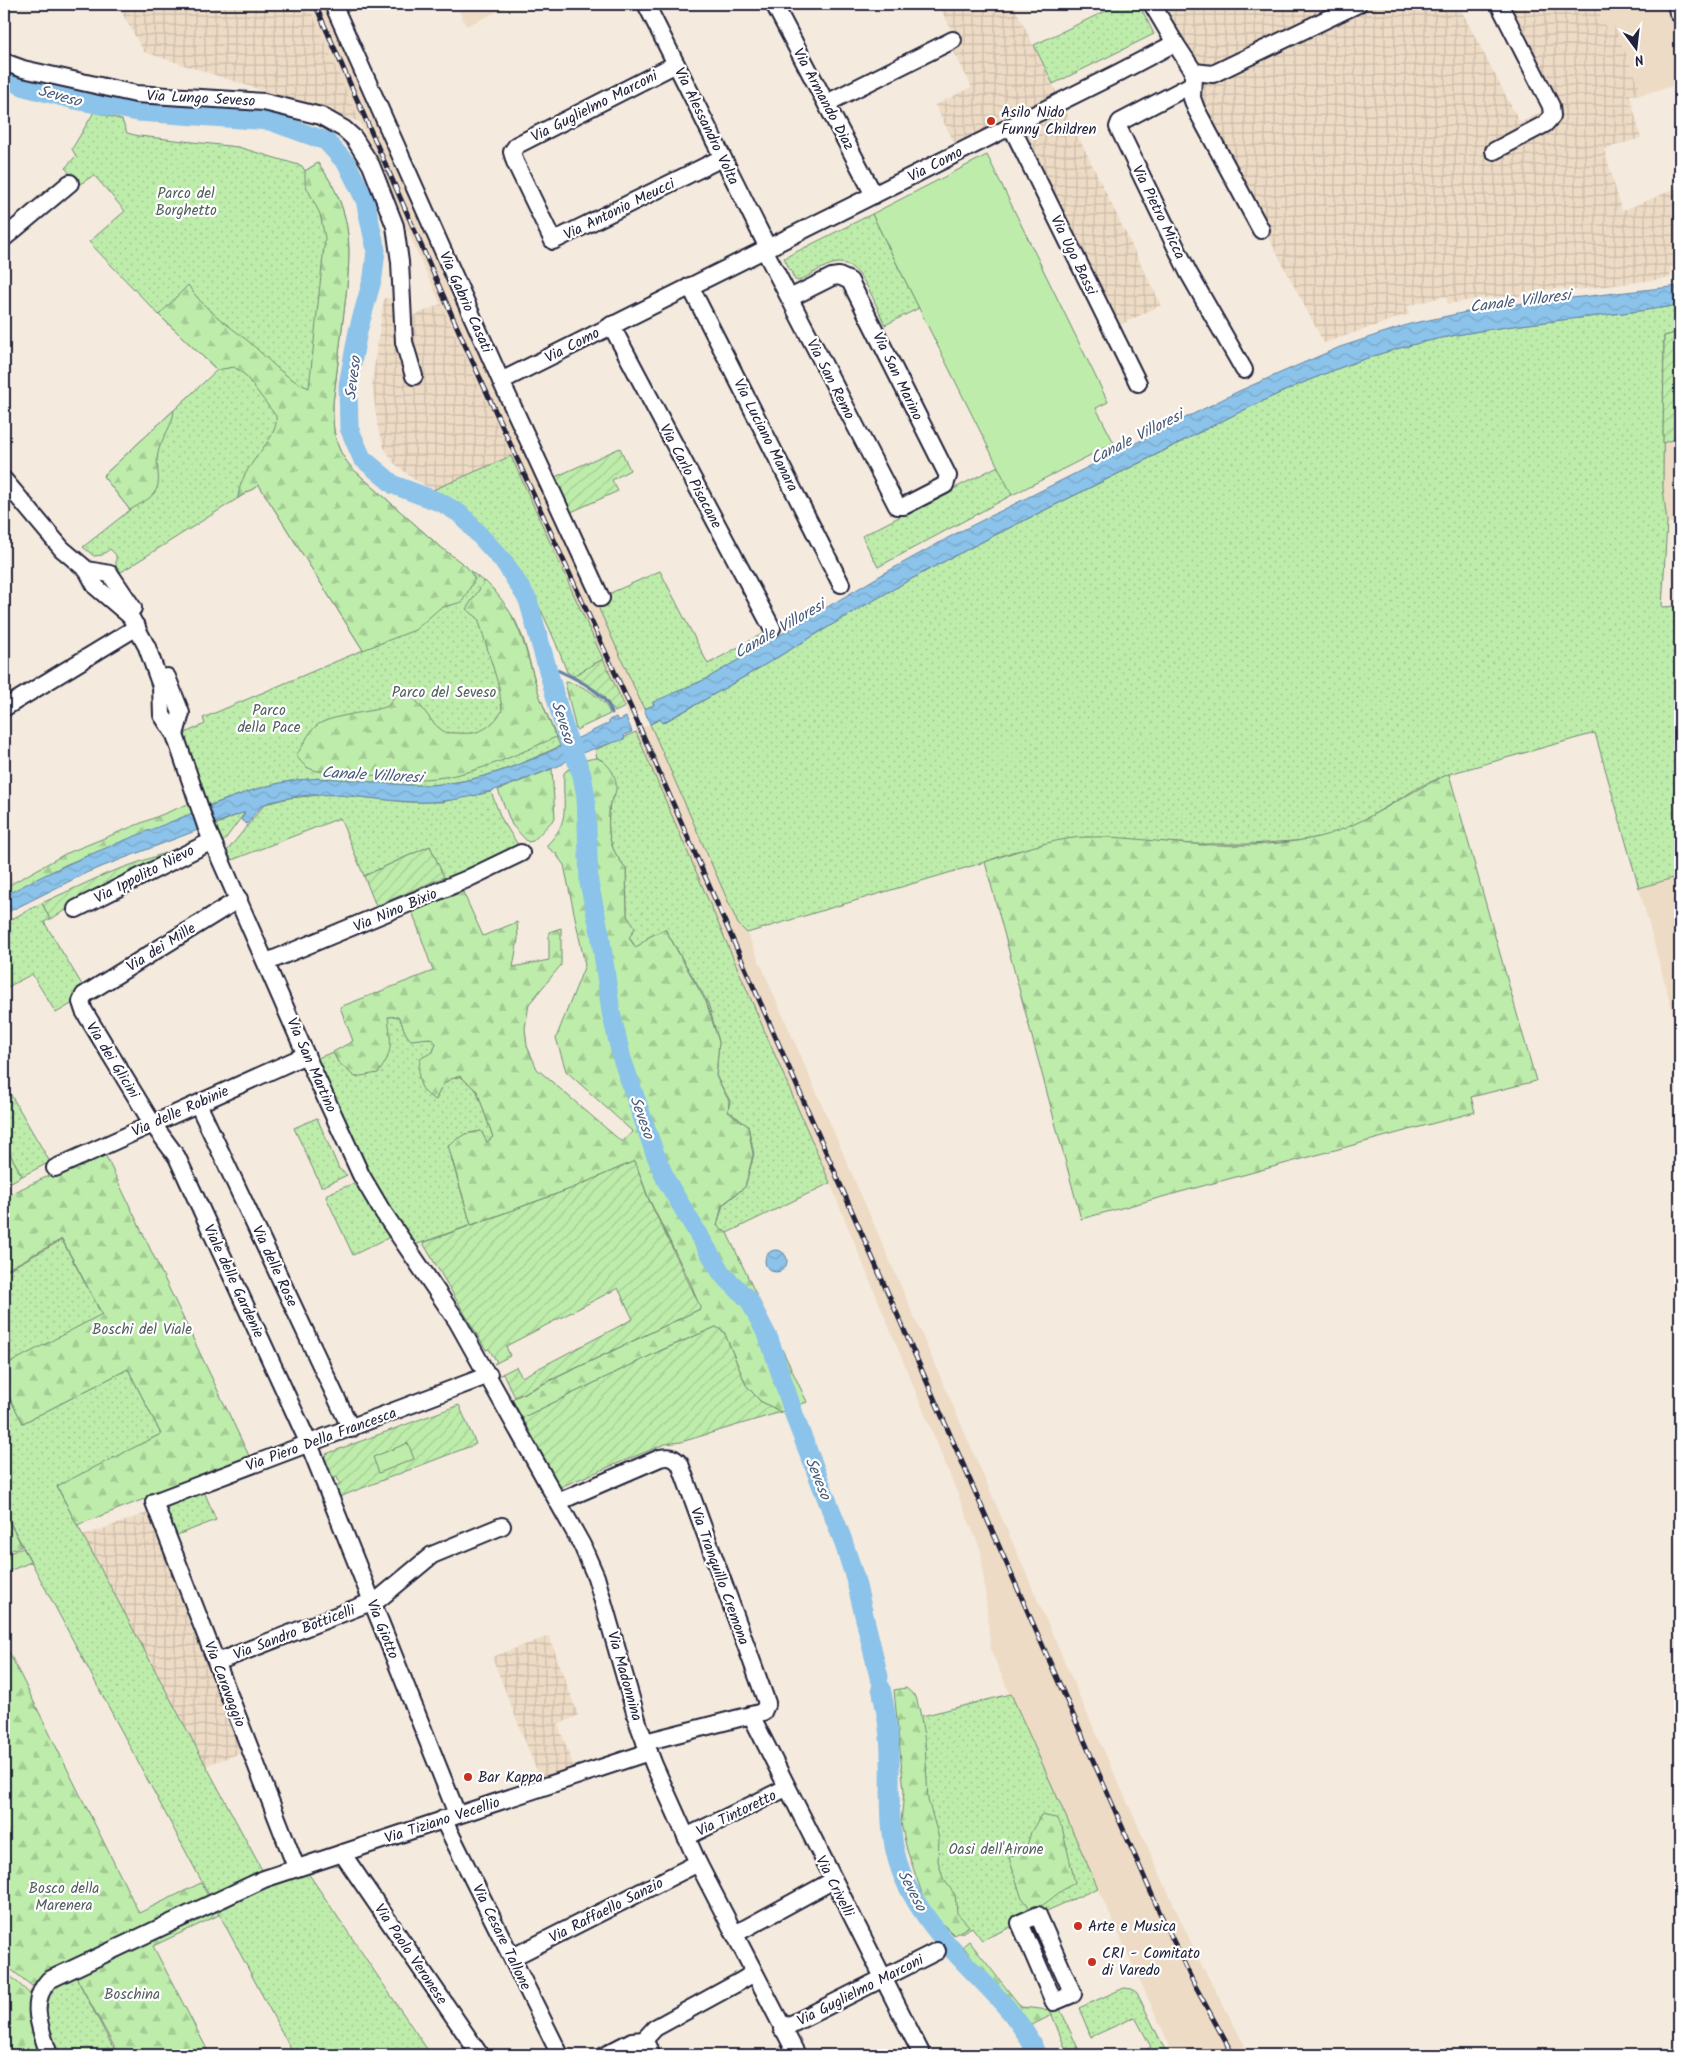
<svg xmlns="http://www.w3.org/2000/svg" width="1684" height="2059" font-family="Kalam,sans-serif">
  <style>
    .built { fill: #eddbc5 }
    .industrial { fill: url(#industrial-grid) }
    .grass { fill: url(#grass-dots); stroke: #708873 }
    .forest { fill: url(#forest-firs); stroke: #708873 }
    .garden { fill: url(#garden-furrows); stroke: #708873 }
    .pitch { fill: #beedab; stroke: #708873 }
    .water { fill: url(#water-waves); stroke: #6283a4 }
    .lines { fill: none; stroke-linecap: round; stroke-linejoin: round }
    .stream { stroke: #6283a4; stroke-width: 3 }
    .river { stroke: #8cc3ea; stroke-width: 19 }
    .minor-casing { stroke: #22223b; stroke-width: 20 }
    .major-casing { stroke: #22223b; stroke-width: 24 }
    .minor { stroke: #fff; stroke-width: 16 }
    .major { stroke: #fff; stroke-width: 20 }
    .rail-casing { stroke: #22223b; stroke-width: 5 }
    .rail { stroke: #fff; stroke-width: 3; stroke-dasharray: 9; stroke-linecap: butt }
    .poi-dot { fill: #c8321e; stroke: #fff; stroke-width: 2 }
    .labels { text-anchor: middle; stroke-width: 4.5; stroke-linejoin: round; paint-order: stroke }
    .street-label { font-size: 15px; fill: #22223b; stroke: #fff }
    .poi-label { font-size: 15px; fill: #22223b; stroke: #fff; text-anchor: start }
    .park-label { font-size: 15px; fill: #515f5d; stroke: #fff }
    .water-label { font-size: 16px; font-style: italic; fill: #475a78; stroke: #fff }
  </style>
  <defs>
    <pattern id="industrial-grid" width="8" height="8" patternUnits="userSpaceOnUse" patternTransform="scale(1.25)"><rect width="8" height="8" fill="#eddbc5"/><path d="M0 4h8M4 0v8" fill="none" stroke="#cbbcaa"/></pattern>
    <pattern id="grass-dots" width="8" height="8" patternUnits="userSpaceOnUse" patternTransform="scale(1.25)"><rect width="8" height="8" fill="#beedab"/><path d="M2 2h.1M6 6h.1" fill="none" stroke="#a3cb94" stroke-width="1.8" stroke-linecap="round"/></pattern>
    <pattern id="forest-firs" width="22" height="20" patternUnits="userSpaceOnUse" patternTransform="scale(1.25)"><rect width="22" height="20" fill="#beedab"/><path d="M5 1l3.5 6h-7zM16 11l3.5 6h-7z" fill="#a3cb94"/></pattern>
    <pattern id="garden-furrows" width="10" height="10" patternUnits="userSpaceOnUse" patternTransform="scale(1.25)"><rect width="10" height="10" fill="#beedab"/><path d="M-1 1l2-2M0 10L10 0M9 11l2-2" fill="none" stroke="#a3cb94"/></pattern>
    <pattern id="water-waves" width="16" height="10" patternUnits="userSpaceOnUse" patternTransform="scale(1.25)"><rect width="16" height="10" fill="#8cc3ea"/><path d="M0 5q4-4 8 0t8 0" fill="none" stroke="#78a7ca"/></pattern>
  </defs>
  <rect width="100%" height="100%" fill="#f4eadd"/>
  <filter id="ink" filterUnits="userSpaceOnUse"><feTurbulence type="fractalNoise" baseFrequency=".02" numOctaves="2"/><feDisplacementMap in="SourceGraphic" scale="10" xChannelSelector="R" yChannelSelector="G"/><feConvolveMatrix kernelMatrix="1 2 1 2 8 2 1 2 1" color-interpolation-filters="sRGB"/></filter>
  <g filter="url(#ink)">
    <g class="built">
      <polygon points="308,4 329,4 644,709 629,716 416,250"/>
      <polygon points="456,4 514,4 466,26"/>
      <polygon points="1595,4 1668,4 1680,50 1680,84 1643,94 1614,27 1606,28"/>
      <polygon points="1680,437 1680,522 1667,523 1663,488 1663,443"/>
      <polygon points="650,724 738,924 747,933 1085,1709 1198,1958 1250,2055 1205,2055 1202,2050 1192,2055 1174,2055 1028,1735 991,1651 981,1551 830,1183 688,858 635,731"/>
      <polygon points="1680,876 1680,1039 1639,888"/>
    </g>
    <g class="industrial">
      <polygon points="117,4 308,4 360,122 144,52"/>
      <polygon points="938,4 1013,4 1161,305 1114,328 1012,123 958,150 935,105 972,87 951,46 958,42"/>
      <polygon points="1159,4 1458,4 1520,123 1559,102 1509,4 1595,4 1606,28 1614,26 1643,94 1630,95 1641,138 1604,149 1622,211 1680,187 1680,265 1671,267 1670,278 1568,291 1563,288 1521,293 1520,296 1484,298 1448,304 1446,296 1407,306 1409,314 1324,343 1198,103"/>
      <polygon points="384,298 404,299 404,320 441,304 511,456 433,490 412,478 394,463 384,447 378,429 372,383"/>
      <polygon points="4,865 14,882 4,888"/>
      <polygon points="150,1512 241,1753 206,1765 83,1536"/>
      <polygon points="549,1636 578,1715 558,1725 575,1769 540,1779 492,1657"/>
    </g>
    <g class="grass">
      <polygon points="1113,4 1139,4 1154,34 1053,84 1034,45 1114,7"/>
      <path d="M94 112 122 120 127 133 139 136 238 147 302 166 305 171 318 163C356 214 351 253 344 312 340 343 337 373 333 403 332 430 335 452 355 471L438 545 494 590 515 620 523 638 539 695 560 746C511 769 466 787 410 785 373 784 336 776 299 780 268 783 237 796 207 806L183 740 187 732 205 724 203 718 363 650 259 485 121 572 116 566V555L110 549 102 555 94 556 83 547 130 510 103 476 217 370 159 315 89 242 125 211 94 175 80 184 65 168 76 156 72 149Z"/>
      <path d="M872 214 919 308 885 325C876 307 862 261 838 263 825 264 810 276 798 281L795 280 784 258Z"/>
      <path d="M1680 305V332L1664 336 1663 488 1667 523 1662 607 1680 606V876L1639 888 1595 733 1449 774 1421 786 1354 826 1331 835 1306 840 1252 844H1192L1087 837 1012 852 985 862 747 933 738 924 650 724 661 719 663 723C756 673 845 614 939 564 1010 527 1082 492 1154 456 1228 418 1302 378 1383 353 1480 323 1581 321 1680 305Z"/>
      <path d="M511 456 603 659 573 676 567 672C537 590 506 540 433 490Z"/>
      <polygon points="998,466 1012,495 878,567 862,536"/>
      <polygon points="660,571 708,664 762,634 767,643 706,679 653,703 654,705 644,709 595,600"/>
      <path d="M636 732 830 1183 727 1233 717 1225 723 1205 745 1187 754 1154 748 1126 728 1111 730 1101 716 1076 719 1042 708 1003 665 929 649 937 636 948 629 937 635 928 627 916 626 868C607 847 607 829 610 802L615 796 604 761 597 758 595 750Z"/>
      <polygon points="491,792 501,818 520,848 445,880 430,846 364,876 340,818 232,860 227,851 265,804 289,798 332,794 407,802 441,802"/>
      <polygon points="246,811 223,842 215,825"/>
      <polygon points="42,903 50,919 44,922 84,988 74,998 73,1003 56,1013 32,974 4,989 4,923"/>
      <path d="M398 1016C404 1025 403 1033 411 1040L422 1037 434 1039 436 1043 433 1052 441 1086 449 1079 460 1076 477 1091 493 1137 487 1142 481 1131 465 1134 451 1157 471 1225 415 1245 373 1182 315 1059 333 1052 338 1062 388 1017Z"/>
      <polygon points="4,1083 50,1162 22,1176 4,1143"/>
      <polygon points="317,1118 339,1169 347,1175 324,1186 321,1186 294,1128"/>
      <polygon points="352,1184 358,1187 390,1237 353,1255 326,1197 327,1194"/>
      <polygon points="62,1240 102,1315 4,1367 4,1272"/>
      <polygon points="128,1369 161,1434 57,1487 262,1870 209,1895 4,1511 4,1388 23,1423"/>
      <polygon points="203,1489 216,1520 177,1535 164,1504"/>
      <polygon points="1011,1694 1098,1888 982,1940 972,1927 961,1933 944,1916 906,1720"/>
      <polygon points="306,1870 431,2055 294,2055 215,1906"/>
      <polygon points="75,1975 117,2055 57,2055 43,2007 53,1986"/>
      <polygon points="1124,1988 1132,1989 1137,1993 1167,2054 1146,2055 1144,2051 1151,2047 1135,2017 1091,2037 1079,2008"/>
      <polygon points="1060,2009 1081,2055 1068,2055 1050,2010"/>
    </g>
    <g class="forest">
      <path d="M318 163C356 214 351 253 344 312 340 343 337 373 333 403 332 430 335 452 355 471L438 545 467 567 475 579 462 602 440 608 415 630 363 650 259 485 238 498C240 463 280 441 276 416L244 374 234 367 217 370 159 315 188 285C204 310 226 323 248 341 269 359 283 378 309 388L325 238 320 214 305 184V171Z"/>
      <path d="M174 410C173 427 161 437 158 453 155 464 161 478 157 488 153 499 139 504 130 510L103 476Z"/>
      <path d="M485 581C522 617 524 648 539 694 544 708 550 723 556 737 518 754 479 773 437 778 405 782 374 774 342 772 322 771 308 775 296 755 304 746 307 734 316 726 329 715 370 713 388 706L396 694 402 691C422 699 426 720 443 731 447 733 454 733 458 733 479 735 491 728 502 711L499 687 478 618 466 609Z"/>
      <path d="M565 682C581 683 605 698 610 714L576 730Z"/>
      <path d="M597 758C614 765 623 788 610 802 607 829 607 847 626 868L627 916 635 928 629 938 636 948 649 937 665 929 706 1002 719 1042 716 1076 729 1101 728 1112 748 1126 753 1155 745 1187 722 1205 717 1226 727 1233 807 1402 781 1412 760 1401 746 1385 724 1332 716 1327 664 1349 522 1418 512 1399 700 1309 692 1286 648 1197 635 1161 573 1188 471 1225 448 1145 465 1134 481 1131 487 1142 493 1137 477 1091 460 1076C445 1080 441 1085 436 1100 418 1092 416 1075 421 1058L433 1052 436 1043 430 1038 411 1040C403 1033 404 1025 398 1016L388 1017C391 1042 394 1052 378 1073L355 1077 338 1062 333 1052 353 1041 340 1007 433 971 412 911 463 892 483 936 517 922 518 939 513 967 549 960V932L561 928V965L529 1004 525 1028 527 1046 537 1069 622 1142 633 1132 566 1071 556 1038 585 965 564 865 555 853 546 846C572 821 562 806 564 773 572 764 585 759 597 758Z"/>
      <polygon points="552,769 555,818 533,841 528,842 512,825 498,790"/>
      <path d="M1449 774 1536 1081 1471 1097 1475 1112 1081 1219 985 862C1014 852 1058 837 1088 837 1123 836 1157 842 1191 844 1229 846 1271 846 1309 839 1360 830 1402 794 1449 774Z"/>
      <polygon points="193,802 196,812 67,864 4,896 4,888 65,854"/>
      <polygon points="4,1143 22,1176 4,1186"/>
      <polygon points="103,1150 250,1458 77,1525 57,1486 161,1434 128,1369 23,1423 4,1388 4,1366 102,1314 62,1239 4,1271 4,1197"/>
      <polygon points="4,1512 22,1546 4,1553"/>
      <polygon points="23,1548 31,1562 4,1573 4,1555"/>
      <polygon points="4,1642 139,1913 201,1883 208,1896 52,1969 32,1986 4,1964"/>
      <polygon points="906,1688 916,1697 920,1712 925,1742 928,1800 939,1838 938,1861 943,1878 955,1895 957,1913 969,1926 954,1935 927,1908 907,1850 901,1823 904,1791 894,1690"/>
      <path d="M1041 1815 1056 1818 1062 1827 1075 1883C1059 1890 1048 1904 1032 1911L1021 1896 1009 1858 1027 1846 1031 1832Z"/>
      <polygon points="215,1906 219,1915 153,1946 210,2055 119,2055 75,1975"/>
      <polygon points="969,1941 1021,2007 1050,2010 1052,2015 1032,2025 1026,2023 1012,2007 1006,1996 982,1972 963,1946"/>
      <polygon points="4,1970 32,1996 44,2055 4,2055"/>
    </g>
    <g class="garden">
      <polygon points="337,4 366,4 342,14"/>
      <polygon points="1680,332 1680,437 1663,443 1664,336"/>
      <polygon points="620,448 630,470 612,480 618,491 571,512 555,477"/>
      <polygon points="603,659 625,707 615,712 601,693 573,676"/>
      <polygon points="430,846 444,877 376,906 364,876"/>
      <polygon points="179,848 50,919 42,903 108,873"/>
      <polygon points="635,1161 648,1198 700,1306 700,1309 515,1397 503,1374 500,1375 516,1367 522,1377 633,1319 618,1288 506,1346 510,1356 494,1364 497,1362 489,1349 486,1350 423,1243 573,1188"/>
      <polygon points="716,1327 724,1332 746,1385 760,1401 781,1412 681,1442 665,1444 560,1487 522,1418 660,1351"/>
      <polygon points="459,1405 476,1444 339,1497 335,1486 340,1484 337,1477 332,1479 324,1459 326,1454"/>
    </g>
    <g class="pitch">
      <polygon points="987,155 1108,402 1096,408 1114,443 1012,495 872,214"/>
      <polygon points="408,1443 414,1459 379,1473 373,1457"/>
    </g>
    <g class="water">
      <path d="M1680 286V305C1581 321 1480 323 1383 353 1302 378 1228 418 1153 456 1082 492 1009 527 939 564 845 614 756 673 662 723L660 719 650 724 644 709 654 705 653 702 706 679 883 574 955 534 1239 391 1340 347 1410 324 1490 307Z"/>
      <path d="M616 717 618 721 626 717 632 732 624 735 625 739C610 744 571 754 563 764 523 780 485 797 443 801 389 807 338 786 283 799 278 801 270 801 265 804 258 808 252 818 247 824L241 820 245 812 88 872 4 914V896C58 866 115 844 173 821 213 805 254 786 297 780 342 774 385 787 429 785 495 782 551 751 609 723V720Z"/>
      <circle cx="776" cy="1261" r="11"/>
    </g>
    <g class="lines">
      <path class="stream" d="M547 665C568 676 604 688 612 713"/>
      <g class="river">
        <polyline points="4,78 25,87 75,100 138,112 270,121 326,141 347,164 365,200 376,250 373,277 358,331 348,385 349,428 362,458 394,485 442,503 460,514 505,563 528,600 566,734 582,775 586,797 589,883 600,933 611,1012 622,1059 654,1151 666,1180 722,1274 749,1300 769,1339 797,1423 842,1538 855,1578 879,1677"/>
        <path d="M881 1688C886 1711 890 1733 890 1756 891 1800 886 1842 906 1883 920 1912 940 1937 962 1960 989 1989 1022 2018 1037 2055"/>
      </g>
      <defs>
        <g id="minor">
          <polyline points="333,4 501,381 601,598"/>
          <polyline points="646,4 768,248"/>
          <polyline points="774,4 874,195"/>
          <polyline points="1152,4 1175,43"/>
          <polyline points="4,62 23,69 136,94 264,102 321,116 344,129 354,138 371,165 395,226 400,262 404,342 414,376"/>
          <polyline points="676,64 517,145 512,152 515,162 553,241 722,158"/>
          <polyline points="1193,76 1192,98 1196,109 1261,230"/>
          <polyline points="1191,85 1120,122 1118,127 1188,272 1244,370"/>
          <polyline points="827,103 953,40"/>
          <polyline points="1011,126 1138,383"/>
          <polyline points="1494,151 1545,124 1552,116 1551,106 1499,4"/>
          <polyline points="4,238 70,183"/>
          <polyline points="764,249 897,506 904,506 945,485 948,476 850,281 839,276 832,277 790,298"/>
          <polyline points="690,286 841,584"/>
          <polyline points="611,325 772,628"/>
          <polyline points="501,381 1116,74 1175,43 1194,72 1213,74 1358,4"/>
          <polyline points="4,480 62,549 87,570 110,574 133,608"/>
          <polyline points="87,570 96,587 130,616 147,647 161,686 162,715 175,735 207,829 306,1055 361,1175 381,1209 457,1321 582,1545 596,1577 639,1726 654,1765 698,1863 797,2055"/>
          <polyline points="167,677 181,713 175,735"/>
          <polyline points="4,708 137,627"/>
          <polyline points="239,899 84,995 81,1002 84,1011 152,1123 177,1157 309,1444 457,1814"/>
          <polyline points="76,909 212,841"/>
          <polyline points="267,962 465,880 521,853"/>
          <polyline points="198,1104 351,1429"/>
          <polyline points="55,1168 306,1055"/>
          <path d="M558 1502 660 1458C669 1456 674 1457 680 1464L767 1703 763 1712 645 1742"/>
          <polyline points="217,1662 379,1599 432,1555 502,1526"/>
          <polyline points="751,1715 922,2055"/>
          <polyline points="443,1819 560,2055"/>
          <polyline points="686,1837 786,1788"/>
          <polyline points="342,1853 480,2055"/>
          <polyline points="296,1867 154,1502 489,1375"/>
          <polygon points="1038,1915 1073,1994 1054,2002 1020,1923"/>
          <polyline points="735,1934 832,1881"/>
          <polyline points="513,1957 698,1863"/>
          <polyline points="782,2029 937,1951"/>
          <polyline points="644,2040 655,2028 739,1982 749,1976 752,1968"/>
          <polyline points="644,2040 652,2055"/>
          <path d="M49 2055C41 2029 28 2003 49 1980L264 1879 649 1752"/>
          <polyline points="605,2055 632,2041 644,2040"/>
        </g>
        <polyline id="major" points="1678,4 1680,12"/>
      </defs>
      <use href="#minor" class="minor-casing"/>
      <use href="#major" class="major-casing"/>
      <use href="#minor" class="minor"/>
      <use href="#major" class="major"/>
      <defs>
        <polyline id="rail" points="315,4 465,345 632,710 1160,1913 1194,1984 1233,2055"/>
      </defs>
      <use href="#rail" class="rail-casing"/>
      <use href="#rail" class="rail"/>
    </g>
  </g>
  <g class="poi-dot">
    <circle cx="991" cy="121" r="5"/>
    <circle cx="468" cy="1777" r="5"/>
    <circle cx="1078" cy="1926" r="5"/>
    <circle cx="1092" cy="1962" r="5"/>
  </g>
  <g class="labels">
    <g class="street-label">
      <text transform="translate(201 98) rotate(3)" y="5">Via Lungo Seveso</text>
      <text transform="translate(824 99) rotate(62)" y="5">Via Armando Diaz</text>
      <text transform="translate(594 106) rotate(-27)" y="5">Via Guglielmo Marconi</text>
      <text transform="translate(707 126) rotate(64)" y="5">Via Alessandro Volta</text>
      <text transform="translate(935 164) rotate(-27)" y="5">Via Como</text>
      <text transform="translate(619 209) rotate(-26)" y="5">Via Antonio Meucci</text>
      <text transform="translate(1159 212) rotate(64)" y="5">Via Pietro Micca</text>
      <text transform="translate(1074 255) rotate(64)" y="5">Via Ugo Bassi</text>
      <text transform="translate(466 302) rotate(66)" y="5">Via Gabrio Casati</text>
      <text transform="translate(572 345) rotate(-27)" y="5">Via Como</text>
      <text transform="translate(898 376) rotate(64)" y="5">Via San Marino</text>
      <text transform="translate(831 379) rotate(63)" y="5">Via San Remo</text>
      <text transform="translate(766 435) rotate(63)" y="5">Via Luciano Manara</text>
      <text transform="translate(691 476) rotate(62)" y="5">Via Carlo Pisacane</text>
      <text transform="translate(144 874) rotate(-27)" y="5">Via Ippolito Nievo</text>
      <text transform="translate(395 910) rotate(-23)" y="5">Via Nino Bixio</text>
      <text transform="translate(161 947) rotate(-32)" y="5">Via dei Mille</text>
      <text transform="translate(113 1060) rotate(58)" y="5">Via dei Glicini</text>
      <text transform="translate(312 1065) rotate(66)" y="5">Via San Martino</text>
      <text transform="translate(180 1111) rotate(-24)" y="5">Via delle Robinie</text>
      <text transform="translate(275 1266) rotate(65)" y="5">Via delle Rose</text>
      <text transform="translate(234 1281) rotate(65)" y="5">Viale delle Gardenie</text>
      <text transform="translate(321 1439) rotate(-20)" y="5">Via Piero Della Francesca</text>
      <text transform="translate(720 1576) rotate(70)" y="5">Via Tranquillo Cremona</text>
      <text transform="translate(383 1629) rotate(68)" y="5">Via Giotto</text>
      <text transform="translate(294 1632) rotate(-21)" y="5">Via Sandro Botticelli</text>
      <text transform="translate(625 1676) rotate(74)" y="5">Via Madonnina</text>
      <text transform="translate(225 1684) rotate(69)" y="5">Via Caravaggio</text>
      <text transform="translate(736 1813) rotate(-26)" y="5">Via Tintoretto</text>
      <text transform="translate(442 1820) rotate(-18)" y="5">Via Tiziano Vecellio</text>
      <text transform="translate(835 1886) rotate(63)" y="5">Via Crivelli</text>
      <text transform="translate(606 1910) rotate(-27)" y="5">Via Raffaello Sanzio</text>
      <text transform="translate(502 1937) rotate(64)" y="5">Via Cesare Tallone</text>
      <text transform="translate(411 1954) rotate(56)" y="5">Via Paolo Veronese</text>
      <text transform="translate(860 1990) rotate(-27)" y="5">Via Guglielmo Marconi</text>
    </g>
    <g class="poi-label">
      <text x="1001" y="117">Asilo Nido<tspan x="1001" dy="17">Funny Children</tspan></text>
      <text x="478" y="1782">Bar Kappa</text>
      <text x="1088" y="1931">Arte e Musica</text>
      <text x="1102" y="1958">CRI - Comitato<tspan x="1102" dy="17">di Varedo</tspan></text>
    </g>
    <g class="park-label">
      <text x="186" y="198">Parco del<tspan x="186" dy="17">Borghetto</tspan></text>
      <text x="444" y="697">Parco del Seveso</text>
      <text x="269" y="715">Parco<tspan x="269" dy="17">della Pace</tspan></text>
      <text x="142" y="1334">Boschi del Viale</text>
      <text x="996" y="1854">Oasi dell'Airone</text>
      <text x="64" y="1893">Bosco della<tspan x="64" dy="17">Marenera</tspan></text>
      <text x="132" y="1999">Boschina</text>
    </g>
    <g class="water-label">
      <text transform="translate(60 95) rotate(16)" y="6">Seveso</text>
      <text transform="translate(1520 300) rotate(-7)" y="6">Canale Villoresi</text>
      <text transform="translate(352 378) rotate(-83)" y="6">Seveso</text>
      <text transform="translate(1136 436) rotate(-27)" y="6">Canale Villoresi</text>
      <text transform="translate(779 628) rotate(-30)" y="6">Canale Villoresi</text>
      <text transform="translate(564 722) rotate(72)" y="6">Seveso</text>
      <text transform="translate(372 774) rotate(3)" y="6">Canale Villoresi</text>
      <text transform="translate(643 1117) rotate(70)" y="6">Seveso</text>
      <text transform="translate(819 1478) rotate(68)" y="6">Seveso</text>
      <text transform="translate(913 1890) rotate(62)" y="6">Seveso</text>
    </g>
  </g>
  <rect width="1684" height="2059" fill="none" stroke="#fff" stroke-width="20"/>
  <rect x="10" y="10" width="1664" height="2039" fill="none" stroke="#22223b" stroke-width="2" filter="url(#ink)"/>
  <g transform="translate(1636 48) rotate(165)" stroke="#ffffff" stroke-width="4" paint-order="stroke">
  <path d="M0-4L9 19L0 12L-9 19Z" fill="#22223b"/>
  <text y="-8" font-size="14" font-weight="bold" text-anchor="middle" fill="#22223b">N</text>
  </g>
</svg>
